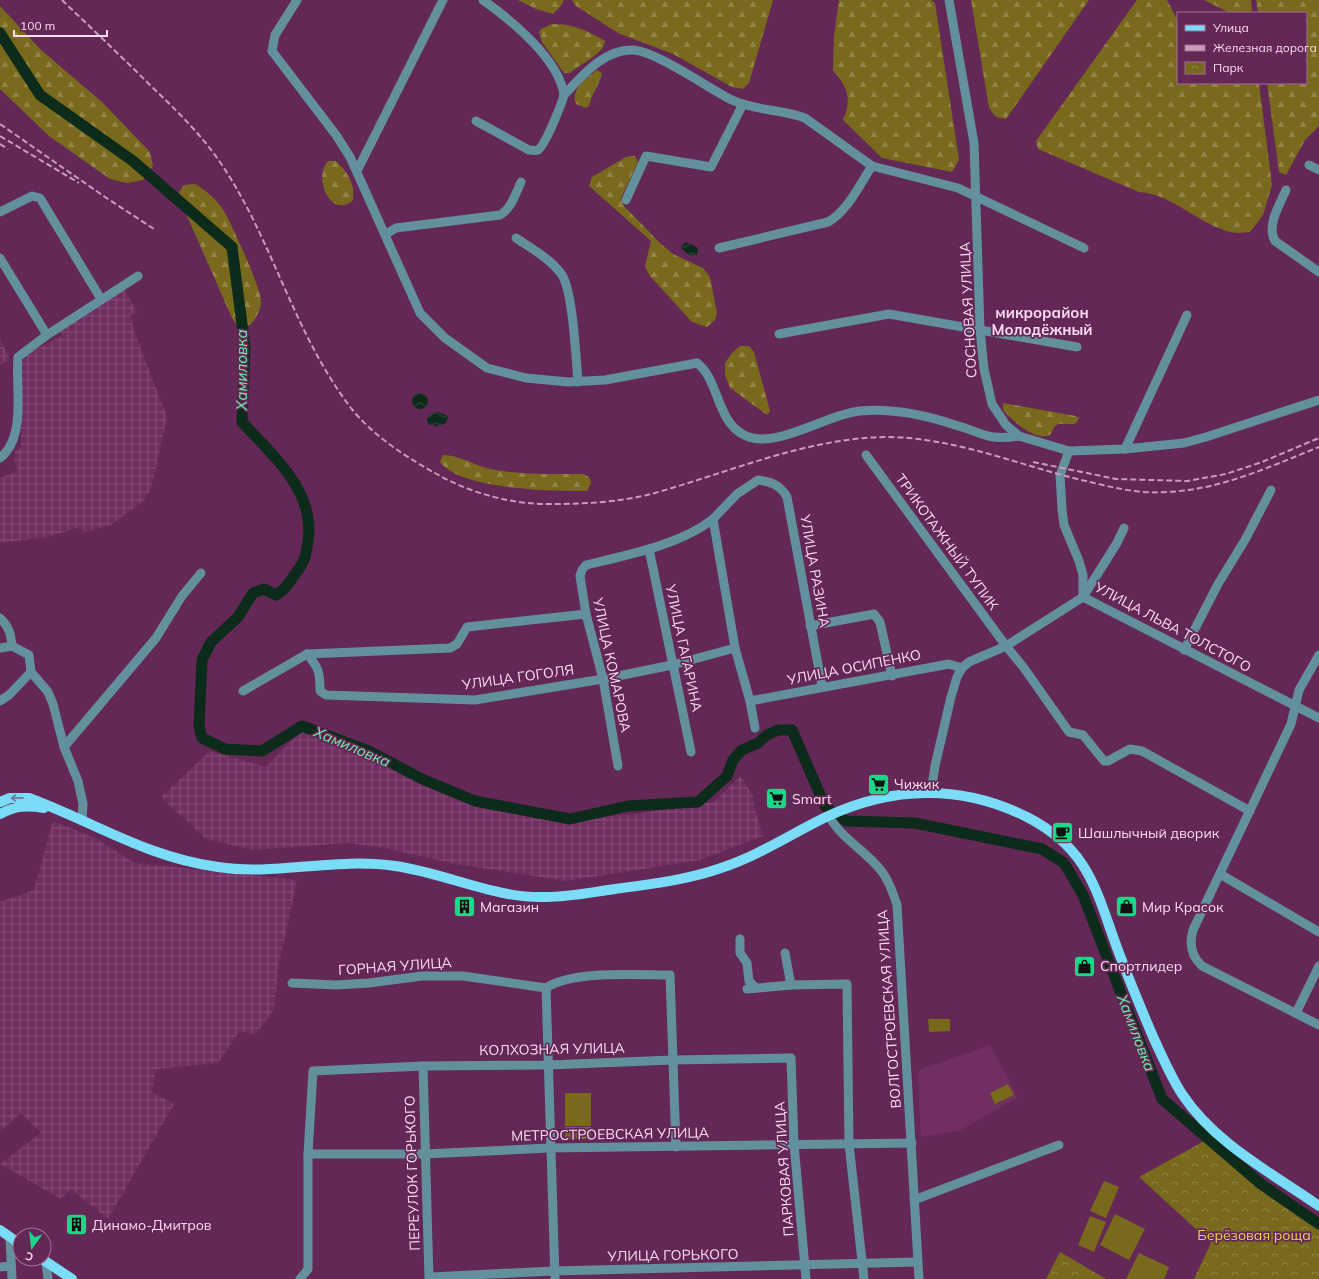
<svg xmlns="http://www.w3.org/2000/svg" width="1319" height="1279" font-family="Mulish,sans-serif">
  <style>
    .built { fill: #712f61 }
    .industrial { fill: url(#industrial-grid) }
    .green { fill: #78691c }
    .forest { fill: url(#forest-firs) }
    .park { fill: url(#park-crowns) }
    .water { fill: url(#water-waves) }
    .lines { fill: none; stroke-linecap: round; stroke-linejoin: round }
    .river { stroke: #0d2b1b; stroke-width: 11 }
    .minor { stroke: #63909d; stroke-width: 9 }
    .major { stroke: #7adcf7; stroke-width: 10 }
    .rail { stroke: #ca9dbd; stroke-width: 2; stroke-dasharray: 6 3; stroke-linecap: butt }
    .oneway { stroke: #6d799e }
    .labels { text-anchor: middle; stroke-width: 3.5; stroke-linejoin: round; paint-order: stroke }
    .street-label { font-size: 14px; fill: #ffdaf3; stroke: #632855 }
    .poi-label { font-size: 14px; fill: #ffdaf3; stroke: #632855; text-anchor: start }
    .park-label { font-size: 14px; fill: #eed454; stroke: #632855 }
    .neighbourhood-label { font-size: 15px; font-weight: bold; fill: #ffdaf3; stroke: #632855 }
    .water-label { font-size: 15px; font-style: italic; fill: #71edaa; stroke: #632855 }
  </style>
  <defs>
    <pattern id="industrial-grid" width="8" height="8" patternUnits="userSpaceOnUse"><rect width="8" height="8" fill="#712f61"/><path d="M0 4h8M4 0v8" fill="none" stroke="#864d78"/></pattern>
    <pattern id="forest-firs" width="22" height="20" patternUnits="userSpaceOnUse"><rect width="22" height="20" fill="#78691c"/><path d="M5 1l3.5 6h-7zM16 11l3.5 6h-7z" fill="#938549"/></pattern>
    <pattern id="park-crowns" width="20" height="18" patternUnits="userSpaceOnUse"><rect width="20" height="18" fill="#78691c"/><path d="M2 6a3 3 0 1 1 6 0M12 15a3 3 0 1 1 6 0" fill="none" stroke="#938549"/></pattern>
    <pattern id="water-waves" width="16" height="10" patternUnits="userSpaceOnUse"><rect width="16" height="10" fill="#0d2b1b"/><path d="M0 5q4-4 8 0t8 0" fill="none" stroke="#31493d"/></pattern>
  </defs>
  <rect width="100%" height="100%" fill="#632855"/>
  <polygon class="built" points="990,1045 1018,1097 959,1131 921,1137 918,1080 919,1070"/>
  <g class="industrial">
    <polygon points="124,289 137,312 130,315 136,336 167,417 151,489 143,501 111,525 85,532 80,527 47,537 0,543 0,478 18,471 14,461 15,451 21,448 21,363 27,354 62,336 59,330"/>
    <polygon points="0,338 10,360 0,364"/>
    <polygon points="301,731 388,764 404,773 486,805 571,820 635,814 714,802 741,776 753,796 754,807 763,836 700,860 566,881 456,864 379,847 347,843 253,850 206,839 161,797 210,751 266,767"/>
    <polygon points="53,821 95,838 135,863 297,880 278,968 274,1010 255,1035 240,1031 218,1063 156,1069 152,1092 174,1104 108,1219 71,1189 61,1199 0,1164 41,1133 21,1113 0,1132 0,902 34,890"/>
  </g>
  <g class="green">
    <polygon points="928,1019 950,1019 950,1031 929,1032"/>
    <polygon points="1008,1084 1014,1095 995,1104 990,1093"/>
    <rect x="565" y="1093" width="26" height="33"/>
    <polygon points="1104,1181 1119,1187 1106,1218 1090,1211"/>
    <polygon points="1115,1214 1145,1229 1129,1260 1100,1245"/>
    <polygon points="1090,1216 1106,1222 1094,1252 1078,1245"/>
    <polygon points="1139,1253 1169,1267 1164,1279 1126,1279"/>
  </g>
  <g class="forest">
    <polygon points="518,0 564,0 560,7 553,14 536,9"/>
    <polygon points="572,0 773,0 749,83 743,89 732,87 673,54 618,33 576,6"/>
    <path d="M839 0H931L935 3 959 160 952 172 882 158 843 120C852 101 848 86 833 71L834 36Z"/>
    <polygon points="971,0 1089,0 1006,119 996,117 989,108"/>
    <path d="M1137 0H1167L1178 21V83H1259L1272 185 1263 215 1250 232C1244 232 1237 234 1231 232 1199 225 1173 194 1139 192L1038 149 1036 141Z"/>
    <polygon points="1204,0 1251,0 1252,13 1230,13"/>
    <polygon points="1256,0 1319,0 1319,126 1305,140 1286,175 1279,172 1267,83 1306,83 1306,13 1258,13"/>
    <polygon points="0,6 41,50 102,102 150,152 153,166 143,180 127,183 110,179 49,136 0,89"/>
    <path d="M552 24C573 24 587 30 605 41 605 53 579 65 570 73H564L542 42 539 32 541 29Z"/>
    <path d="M597 70 602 73C600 85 591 94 589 106L586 108 576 104C570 89 587 78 597 70Z"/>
    <polygon points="635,156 638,162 621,198 623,205 661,244 673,254 703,268 710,277 717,313 715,320 707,327 692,322 649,275 645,266 651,241 589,186 592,177 626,157"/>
    <path d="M328 161H336C348 173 355 183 353 200 332 220 312 179 328 161Z"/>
    <path d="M195 184C207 191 216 199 224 211 231 222 262 291 261 301 261 311 256 318 250 325H237L232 318 187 216 179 192 184 185Z"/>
    <polygon points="740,346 749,346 754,352 770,411 767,415 730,388 725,375 725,363 731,354"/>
    <path d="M1003 403 1076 416 1079 418 1077 422 1074 424H1058L1054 427 1051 434C1037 444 1012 420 1003 410Z"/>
    <path d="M443 455C459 455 474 465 490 469 521 475 552 474 583 474L589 477 591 483 587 491C553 491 461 490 440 462Z"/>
  </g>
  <g class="park">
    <rect x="565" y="1127" width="26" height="12"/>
    <polygon points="1206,1140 1319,1229 1319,1279 1194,1279 1211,1243 1139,1177"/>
    <polygon points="1060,1252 1106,1279 1046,1279"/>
  </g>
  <g class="water">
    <polygon points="686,242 698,248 697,255 689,255 682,249 681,246"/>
    <circle cx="420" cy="401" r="8"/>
    <polygon points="438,412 448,416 446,423 437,426 428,424 427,418 433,413"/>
  </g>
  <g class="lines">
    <g class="river">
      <path d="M0 33 40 95 133 161 232 247 245 347 242 422C273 456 316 491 308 542 306 554 305 561 298 570 291 579 286 590 276 595L264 589 253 593 238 617 211 642 202 660 199 726 202 738 225 749 262 751 302 726 371 752 422 779 475 801 570 819 628 806 698 802 727 776 733 760 742 750 758 743 767 735 778 730H792L825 806 830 810"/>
      <polyline points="841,817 846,821 915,823 1042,849 1064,863 1083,895 1162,1099 1261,1184 1319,1224"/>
    </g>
    <g class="minor">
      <path d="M297 0 275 35 272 51 336 135 350 157 420 313 445 338 487 368 526 378 568 382 605 380 697 363C719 379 716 421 744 435 775 451 826 414 860 411 892 408 925 415 955 425 984 433 987 441 1019 436"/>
      <polyline points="949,0 974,143 980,330 984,369 992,404 1006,425 1019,436 1069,451 1125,449 1184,443 1206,437 1319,400"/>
      <path d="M564 95C582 76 605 48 634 50 657 52 708 88 732 100 755 111 782 109 805 118L872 166 958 188 1084 248"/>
      <path d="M476 121 529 150C532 150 535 151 538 150 545 146 562 103 564 95 559 59 511 20 483 0"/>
      <polyline points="1309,165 1319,170"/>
      <polyline points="357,171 443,0"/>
      <path d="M1286 190C1280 204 1266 226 1275 241L1319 272"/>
      <polyline points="626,200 646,156 711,167 743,104"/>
      <polyline points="0,212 32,196 40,198 101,299"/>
      <path d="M386 234 396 228 500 215C511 209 516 193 521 182"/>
      <path d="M516 238C532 249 551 259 562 275 573 292 576 359 578 382"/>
      <path d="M719 248 828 222C847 212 860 184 872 166"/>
      <polyline points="0,258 47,335"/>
      <polyline points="779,334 889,314 1077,347"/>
      <polyline points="1125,449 1187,315"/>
      <polyline points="1069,451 1060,475 1062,509 1064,525 1079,561 1083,575 1083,597"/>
      <polyline points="866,455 1006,646 1024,668 1069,732 1083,735 1104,761 1108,761 1130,749 1142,751 1250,811"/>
      <path d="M0 458C27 437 15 387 18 357L47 335 138 276"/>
      <polyline points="649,549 691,752"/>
      <polyline points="1083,597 1319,718"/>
      <path d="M0 618C9 626 11 635 12 646L29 655 31 672 48 692 53 704 64 747 78 781 83 804 82 821"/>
      <polyline points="810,626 874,614 880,622 892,676"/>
      <polyline points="0,648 12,646"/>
      <polyline points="1184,650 1218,584 1245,540 1271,490"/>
      <path d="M307 654C319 668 320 672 320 691L326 695 475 700 603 679 672 665 735 648"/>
      <path d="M1319 655 1299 690 1291 724 1193 930C1189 944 1191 956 1202 966L1319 1025"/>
      <polyline points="243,691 307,654 450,648 457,644 467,627 586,614"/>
      <polyline points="0,701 9,695 31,672"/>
      <polyline points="750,701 949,664 962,668"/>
      <path d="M755 728 750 701 735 648 713 519 737 494 758 480C772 482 780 485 787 497L822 686"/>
      <polyline points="64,747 156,638 182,596 201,573"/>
      <path d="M618 766 603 679 586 614 580 576 582 570 586 565C627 555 680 545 713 519"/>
      <polyline points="931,792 935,766 951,697 957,677 962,668 969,662 1006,646 1083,597 1117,543 1124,528"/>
      <path d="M829 816C840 837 864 850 879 868 888 878 893 893 897 905L919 1279"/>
      <polyline points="1220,874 1319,932"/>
      <polyline points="740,939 740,953 747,963 749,981 756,988"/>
      <polyline points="785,953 791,985"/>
      <polyline points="292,983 336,985 369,983 422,976 463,976 546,988"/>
      <path d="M546 988C572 970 637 975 670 975L676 1147"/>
      <polyline points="546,988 555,1279"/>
      <polyline points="747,989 791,985 847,984 849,1144 864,1279"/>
      <polyline points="1296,1013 1319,966"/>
      <polyline points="423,1066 429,1279"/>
      <polyline points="308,1154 425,1154 550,1148 912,1143"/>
      <polyline points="914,1200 1059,1145"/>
      <polyline points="10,1238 12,1279"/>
      <polyline points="46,1262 48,1279"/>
      <polyline points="0,1267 11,1266"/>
      <polyline points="430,1277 554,1271 917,1262"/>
      <polyline points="300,1279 308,1269 308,1154 313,1071 423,1066 549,1065 673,1060 791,1058 794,1144 806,1279"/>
    </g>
    <g class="major">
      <path d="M0 802 10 798H29C94 822 146 857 218 867 276 876 335 857 395 866 446 873 495 899 546 897 569 897 593 892 615 889 651 884 687 880 721 868 758 856 791 834 826 817 892 786 961 784 1027 817 1091 850 1096 892 1119 953 1130 982 1142 1011 1154 1039 1163 1058 1171 1077 1182 1094 1215 1144 1272 1173 1319 1206"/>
      <path d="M0 814C15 806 27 805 44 808"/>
      <polyline points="0,1230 20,1244"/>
      <polyline points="42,1259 72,1279"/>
    </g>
    <g class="rail">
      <path d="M62 0C91 28 121 56 150 85 176 110 202 135 222 165 273 241 294 334 351 408 372 435 406 457 435 473 469 493 513 505 552 504 585 504 620 502 651 494 728 473 808 437 889 437 958 438 1023 467 1090 482 1115 488 1139 494 1166 492 1220 490 1269 467 1319 447"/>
      <polyline points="0,124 105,197 154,229"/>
      <polyline points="0,136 79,183"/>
      <polyline points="0,144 8,149"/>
      <polyline points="1033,462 1116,479 1187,481 1226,474 1262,462 1319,438"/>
    </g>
  </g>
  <defs><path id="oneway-shaft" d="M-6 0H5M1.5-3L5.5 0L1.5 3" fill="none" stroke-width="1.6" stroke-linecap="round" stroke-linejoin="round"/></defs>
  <use class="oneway" href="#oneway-shaft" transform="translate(17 798) rotate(179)"/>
  <defs>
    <symbol id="supermarket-square" viewBox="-11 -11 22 22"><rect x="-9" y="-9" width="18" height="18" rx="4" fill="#18d989" stroke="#632855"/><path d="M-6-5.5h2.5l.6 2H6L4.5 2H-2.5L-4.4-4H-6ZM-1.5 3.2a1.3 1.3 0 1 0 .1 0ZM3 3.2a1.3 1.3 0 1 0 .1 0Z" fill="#111"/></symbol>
    <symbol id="cafe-square" viewBox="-11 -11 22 22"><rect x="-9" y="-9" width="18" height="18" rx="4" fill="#18d989" stroke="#632855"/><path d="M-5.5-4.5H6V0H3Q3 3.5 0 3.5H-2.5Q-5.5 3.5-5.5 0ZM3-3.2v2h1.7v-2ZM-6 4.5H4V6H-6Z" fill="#111"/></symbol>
    <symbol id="building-square" viewBox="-11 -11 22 22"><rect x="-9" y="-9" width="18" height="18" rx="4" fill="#18d989" stroke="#632855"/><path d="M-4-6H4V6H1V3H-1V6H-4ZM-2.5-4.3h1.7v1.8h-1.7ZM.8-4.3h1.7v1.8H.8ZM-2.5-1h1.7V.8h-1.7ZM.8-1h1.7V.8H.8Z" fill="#111"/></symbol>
    <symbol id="shop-square" viewBox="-11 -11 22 22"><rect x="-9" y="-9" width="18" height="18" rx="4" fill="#18d989" stroke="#632855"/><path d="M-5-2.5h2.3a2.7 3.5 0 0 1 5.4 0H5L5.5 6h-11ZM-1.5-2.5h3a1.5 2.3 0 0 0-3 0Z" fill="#111"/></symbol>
  </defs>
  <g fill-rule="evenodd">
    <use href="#supermarket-square" x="866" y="772" width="25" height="25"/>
    <use href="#supermarket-square" x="764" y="786" width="25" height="25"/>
    <use href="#cafe-square" x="1050" y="820" width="25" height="25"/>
    <use href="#building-square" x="452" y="894" width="25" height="25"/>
    <use href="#shop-square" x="1114" y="894" width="25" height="25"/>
    <use href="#shop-square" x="1072" y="954" width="25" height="25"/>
    <use href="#building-square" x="64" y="1212" width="25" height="25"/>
  </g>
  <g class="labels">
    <g class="street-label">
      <text transform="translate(968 310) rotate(-93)" y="5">СОСНОВАЯ УЛИЦА</text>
      <text transform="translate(947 542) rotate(54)" y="5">ТРИКОТАЖНЫЙ ТУПИК</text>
      <text transform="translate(815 571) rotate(80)" y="5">УЛИЦА РАЗИНА</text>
      <text transform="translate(1173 627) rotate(28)" y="5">УЛИЦА ЛЬВА ТОЛСТОГО</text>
      <text transform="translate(684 648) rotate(78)" y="5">УЛИЦА ГАГАРИНА</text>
      <text transform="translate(612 665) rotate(78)" y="5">УЛИЦА КОМАРОВА</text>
      <text transform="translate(854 667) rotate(-11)" y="5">УЛИЦА ОСИПЕНКО</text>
      <text transform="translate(518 677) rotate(-8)" y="5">УЛИЦА ГОГОЛЯ</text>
      <text transform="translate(395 966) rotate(-4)" y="5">ГОРНАЯ УЛИЦА</text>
      <text transform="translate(889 1009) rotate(-94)" y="5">ВОЛГОСТРОЕВСКАЯ УЛИЦА</text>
      <text transform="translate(552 1049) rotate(-1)" y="5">КОЛХОЗНАЯ УЛИЦА</text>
      <text transform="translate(610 1134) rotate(-1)" y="5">МЕТРОСТРОЕВСКАЯ УЛИЦА</text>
      <text transform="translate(784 1169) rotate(-94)" y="5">ПАРКОВАЯ УЛИЦА</text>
      <text transform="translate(412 1173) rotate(-92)" y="5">ПЕРЕУЛОК ГОРЬКОГО</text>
      <text transform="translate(673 1255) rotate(-1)" y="5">УЛИЦА ГОРЬКОГО</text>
    </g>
    <g class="poi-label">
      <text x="894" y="789">Чижик</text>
      <text x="792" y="804">Smart</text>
      <text x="1078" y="838">Шашлычный дворик</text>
      <text x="480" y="912">Магазин</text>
      <text x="1142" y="912">Мир Красок</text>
      <text x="1100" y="971">Спортлидер</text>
      <text x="92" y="1230">Динамо-Дмитров</text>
    </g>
    <g class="park-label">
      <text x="1254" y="1240">Берёзовая роща</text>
    </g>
    <g class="neighbourhood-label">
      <text x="1042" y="318">микрорайон<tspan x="1042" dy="17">Молодёжный</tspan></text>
    </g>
    <g class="water-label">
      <text transform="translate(242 370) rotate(-90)" y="5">Хамиловка</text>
      <text transform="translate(352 747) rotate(23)" y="5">Хамиловка</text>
      <text transform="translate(1136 1033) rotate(69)" y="5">Хамиловка</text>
    </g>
  </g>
  <rect x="1177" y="12" width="130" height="72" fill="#632855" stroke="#a16f94"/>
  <rect x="1185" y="25" width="20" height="6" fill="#7adcf7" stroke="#a16f94"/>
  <text x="1213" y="32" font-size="12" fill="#ffdaf3">Улица</text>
  <rect x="1185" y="45" width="20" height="6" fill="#ca9dbd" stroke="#a16f94"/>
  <text x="1213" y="52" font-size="12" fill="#ffdaf3">Железная дорога</text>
  <rect x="1185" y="62" width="20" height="12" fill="url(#park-crowns)" stroke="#a16f94"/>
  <text x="1213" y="72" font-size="12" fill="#ffdaf3">Парк</text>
  <g transform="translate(32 1247) rotate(195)"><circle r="19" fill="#632855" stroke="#a16f94"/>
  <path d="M0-3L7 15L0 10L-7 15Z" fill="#18d989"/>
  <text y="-6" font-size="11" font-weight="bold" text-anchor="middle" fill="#ffdaf3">С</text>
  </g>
  <path d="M14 30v6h93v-6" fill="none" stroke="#ffdaf3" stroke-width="2"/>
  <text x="20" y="30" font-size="12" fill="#ffdaf3" stroke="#632855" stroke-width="3" paint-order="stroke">100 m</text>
</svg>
